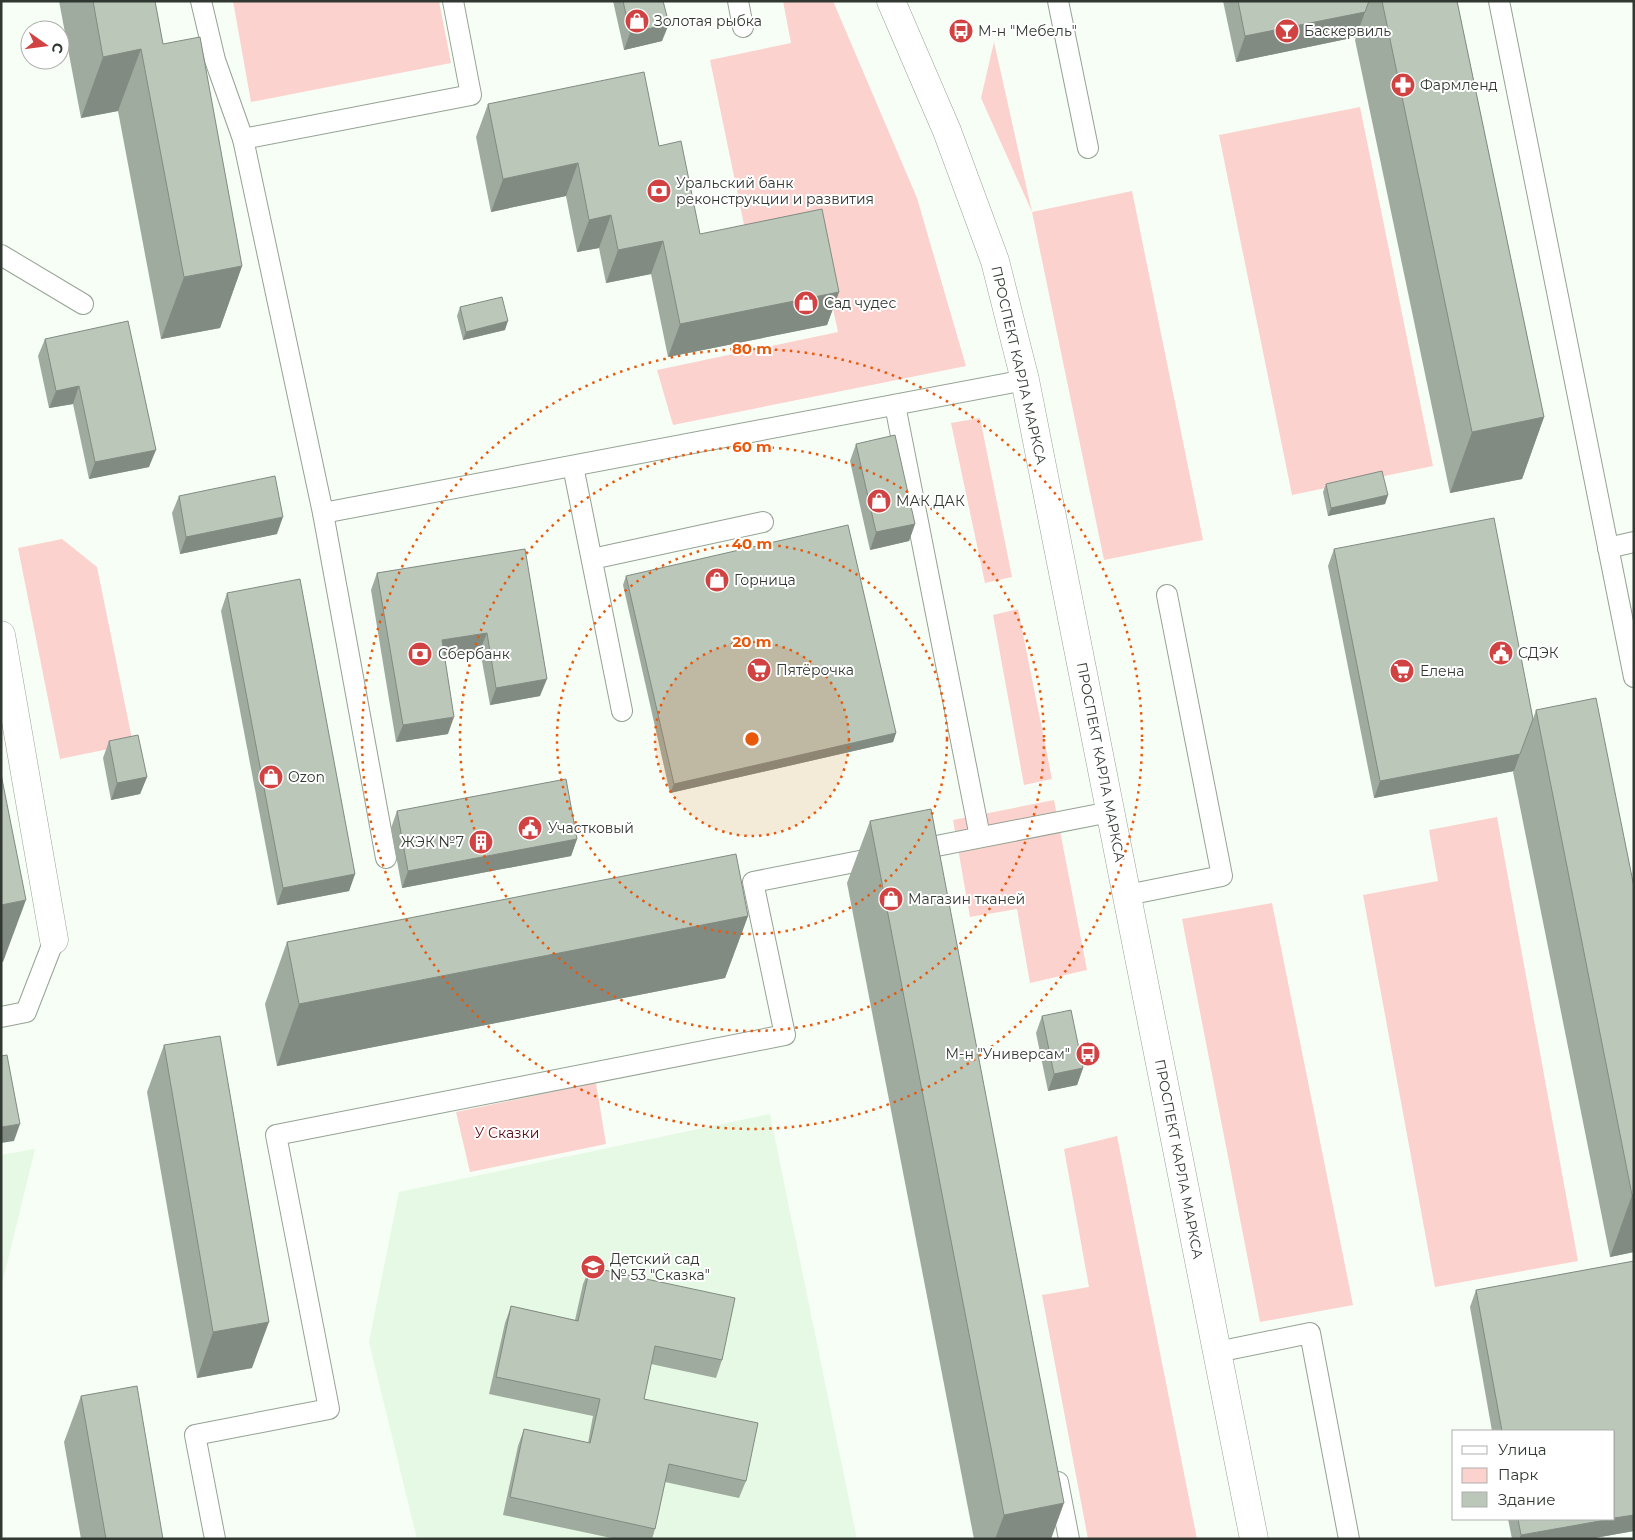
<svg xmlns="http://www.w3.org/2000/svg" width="1635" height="1540" font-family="Montserrat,sans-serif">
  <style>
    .built { fill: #e5f9e4 }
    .green { fill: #fcd2ce }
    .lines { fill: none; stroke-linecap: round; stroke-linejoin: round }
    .lane-casing { stroke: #95a294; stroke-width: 22 }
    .street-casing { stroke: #95a294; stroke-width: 29 }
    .secondary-casing { stroke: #95a294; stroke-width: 29 }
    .lane { stroke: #fff; stroke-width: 20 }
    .street { stroke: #fff; stroke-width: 28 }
    .secondary { stroke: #fff; stroke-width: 28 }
    .wall { fill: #a0ab9f }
    .shaded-wall { fill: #828b82 }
    .building { fill: #bac7b9; stroke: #828b82 }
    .ring { fill: none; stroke: #e8590c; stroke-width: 2.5; stroke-dasharray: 2.5 5 }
    .labels { text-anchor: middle; stroke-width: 4; stroke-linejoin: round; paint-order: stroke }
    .poi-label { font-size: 14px; fill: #313731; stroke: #fff; text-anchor: start }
    .street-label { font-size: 14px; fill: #313731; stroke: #fff }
    .park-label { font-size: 14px; fill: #59080e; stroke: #fff }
    .centre { fill: #e8590c; stroke: #fff; stroke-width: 2.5 }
    .ring-label { font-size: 15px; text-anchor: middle; font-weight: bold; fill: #e8590c; stroke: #fff; stroke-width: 4; stroke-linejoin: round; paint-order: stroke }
  </style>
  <rect width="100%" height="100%" fill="#f6fef5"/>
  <g class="built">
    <polygon points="770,1114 857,1539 417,1539 369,1342 399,1192"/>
    <polygon points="35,1149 1,1288 1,1155"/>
  </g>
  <g class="green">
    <polygon points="233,1 439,1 451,63 251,102"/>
    <polygon points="783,1 833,1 917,198 966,366 673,425 657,370 838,332 816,230 748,244 710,60 791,43"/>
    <polygon points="994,42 1032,212 1132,191 1203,540 1104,560 1032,212 981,98"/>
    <polygon points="1360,107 1433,466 1292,495 1219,135"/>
    <polygon points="980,418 1012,577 985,583 951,423"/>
    <polygon points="62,539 97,567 133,744 60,759 18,548"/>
    <polygon points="1018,609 1052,779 1024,785 993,615"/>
    <polygon points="1054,800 1087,970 1030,983 1017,909 970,917 953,820"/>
    <polygon points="1497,817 1578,1261 1435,1287 1363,895 1438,881 1429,830"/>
    <polygon points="1272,903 1353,1305 1260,1322 1182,919"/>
    <polygon points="596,1083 606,1144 470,1172 456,1112"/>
    <polygon points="1117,1136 1197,1539 1088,1539 1042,1295 1089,1287 1064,1149"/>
  </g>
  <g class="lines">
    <defs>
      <g id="lane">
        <polyline points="201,1 215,60 243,139"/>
        <polyline points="738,1 743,27"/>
        <polyline points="1058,1 1088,148"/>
        <polyline points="1499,1 1634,677"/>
        <polyline points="1,255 83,304"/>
        <polyline points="895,405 980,837"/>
        <polyline points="573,466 622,711"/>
        <polyline points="323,513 1025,380"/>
        <polyline points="1608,548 1634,542"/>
        <polyline points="592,559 763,522"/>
        <polyline points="911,851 1110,812"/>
        <polyline points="386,858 323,513 243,139 471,95 453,1"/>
        <polyline points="1127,895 1222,876 1167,595"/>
        <polyline points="1,1017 26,1012 54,940"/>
        <polyline points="1217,1352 1310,1333 1349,1539"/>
        <polyline points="1058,1482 1069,1539"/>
        <polyline points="215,1539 195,1435 329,1409 276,1135 785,1035 753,882 880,857"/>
      </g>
      <polyline id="street" points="1,635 54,940"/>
      <polyline id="secondary" points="891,1 947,131 995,261 1025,380 1254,1539"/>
    </defs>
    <use href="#lane" class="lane-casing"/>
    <use href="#street" class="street-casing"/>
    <use href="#secondary" class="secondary-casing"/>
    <use href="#lane" class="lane"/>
    <use href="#street" class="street"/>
    <use href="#secondary" class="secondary"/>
  </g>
  <g class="wall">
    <polygon points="59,1 155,1 163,44 242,266 220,328 161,339 118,111 81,118"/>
    <polygon points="613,1 663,1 662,41 624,50"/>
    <polygon points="1223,1 1457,1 1544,417 1522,479 1450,493 1355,40 1356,37 1236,62"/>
    <polygon points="488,104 659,146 700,234 839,292 827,325 668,357 651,274 606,283 599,248 577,252 566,196 491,212 476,137"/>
    <polygon points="460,307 505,330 463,340 457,316"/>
    <polygon points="45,339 149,467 89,479 73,404 49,408 38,356"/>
    <polygon points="856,444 915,524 909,541 870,550 850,461"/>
    <polygon points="1326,484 1388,495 1385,504 1328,516 1323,492"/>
    <polygon points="179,496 277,534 180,554 172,513"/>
    <polygon points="525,549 540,696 490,705 480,650 444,656 448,734 396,742 371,590 377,573"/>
    <polygon points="1334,549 1533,719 1536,710 1634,887 1634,1252 1610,1257 1513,772 1514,771 1374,798 1328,566"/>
    <polygon points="626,576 896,733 893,742 670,793 623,585"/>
    <polygon points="227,593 355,874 349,891 277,905 221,611"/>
    <polygon points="109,741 147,777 140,794 111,800 103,758"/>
    <polygon points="397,811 577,839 571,856 402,888 391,828"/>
    <polygon points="870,821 1051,1539 974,1539 847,883"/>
    <polygon points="748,916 725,978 277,1066 265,1004 287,942"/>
    <polygon points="1042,1016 1083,1068 1077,1085 1048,1091 1036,1033"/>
    <polygon points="164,1045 252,1368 197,1378 147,1092"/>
    <polygon points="1634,1261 1634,1531 1589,1539 1512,1539 1508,1519 1614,1519 1614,1431 1492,1431 1470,1307 1476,1290"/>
    <polygon points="590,1267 722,1360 716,1378 651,1364 644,1399 746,1481 739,1498 665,1482 655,1529 652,1539 616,1539 503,1515 518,1446 524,1429 588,1443 593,1416 489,1394 505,1323 511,1306 575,1320 583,1284"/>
    <polygon points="81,1396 163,1539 81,1539 64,1442"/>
  </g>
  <g class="shaded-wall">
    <polygon points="1365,12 1356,37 1236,62 1245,36"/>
    <polygon points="669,24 662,41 624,50 630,33"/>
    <polygon points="141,49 118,111 81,118 103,57"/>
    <polygon points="578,163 566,196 491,212 503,179"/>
    <polygon points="611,215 599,248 577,252 589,220"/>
    <polygon points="663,241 651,274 606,283 618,250"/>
    <polygon points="242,266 220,328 161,339 184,277"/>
    <polygon points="839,292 827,325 668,357 680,324"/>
    <polygon points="508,321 505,330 463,340 466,332"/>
    <polygon points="79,386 73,404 49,408 56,391"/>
    <polygon points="1544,417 1522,479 1450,493 1472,432"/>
    <polygon points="156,450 149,467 89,479 95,462"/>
    <polygon points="1388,495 1385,504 1328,516 1331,508"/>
    <polygon points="283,517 277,534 180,554 186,537"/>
    <polygon points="915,524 909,541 870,550 876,532"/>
    <polygon points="487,633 480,650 435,657 442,640"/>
    <polygon points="547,679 540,696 490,705 496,688"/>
    <polygon points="454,717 448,734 396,742 403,725"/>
    <polygon points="896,733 893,742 670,793 674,784"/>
    <polygon points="1520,754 1514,771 1374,798 1380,781"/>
    <polygon points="147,777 140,794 111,800 117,783"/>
    <polygon points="577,839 571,856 402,888 408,871"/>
    <polygon points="355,874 349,891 277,905 283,888"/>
    <polygon points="26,900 3,962 1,962 1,905"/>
    <polygon points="748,916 725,978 277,1066 299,1004"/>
    <polygon points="1083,1068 1077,1085 1048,1091 1054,1074"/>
    <polygon points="20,1124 14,1141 1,1143 1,1130 2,1127"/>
    <polygon points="1634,1194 1634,1252 1610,1257 1632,1195"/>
    <polygon points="269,1322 252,1368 197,1378 213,1332"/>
    <polygon points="1064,1503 1051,1539 995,1539 1004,1515"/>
    <polygon points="1634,1515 1634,1531 1589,1539 1519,1539 1521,1535"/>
  </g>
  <g class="building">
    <polygon points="93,1 155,1 163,44 200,37 242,266 184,277 141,49 103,57"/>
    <polygon points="623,1 663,1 669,24 630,33"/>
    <polygon points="1238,1 1369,1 1365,12 1245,36"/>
    <polygon points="1382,1 1457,1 1544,417 1472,432"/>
    <polygon points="644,72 659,146 681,141 700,234 822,209 839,292 680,324 663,241 618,250 611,215 589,220 578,163 503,179 488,104"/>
    <polygon points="502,297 508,321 466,332 460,307"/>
    <polygon points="128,321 156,450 95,462 79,386 56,391 45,339"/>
    <polygon points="895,435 915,524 876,532 856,444"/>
    <polygon points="1382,471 1388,495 1331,508 1326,484"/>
    <polygon points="275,476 283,517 186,537 179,496"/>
    <polygon points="1494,518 1533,719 1520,754 1380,781 1334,549"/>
    <polygon points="848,525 896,733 674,784 626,576"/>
    <polygon points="525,549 547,679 496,688 487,633 442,640 454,717 403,725 377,573"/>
    <polygon points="300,579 355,874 283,888 227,593"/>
    <polygon points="1596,698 1634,887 1634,1194 1632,1195 1536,710"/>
    <polygon points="138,735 147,777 117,783 109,741"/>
    <polygon points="1,774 26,900 1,905"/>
    <polygon points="566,779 577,839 408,871 397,811"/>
    <polygon points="931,809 1064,1503 1004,1515 870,821"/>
    <polygon points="736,854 748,916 299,1004 287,942"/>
    <polygon points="1071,1010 1083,1068 1054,1074 1042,1016"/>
    <polygon points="220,1036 269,1322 213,1332 164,1045"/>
    <polygon points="7,1055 20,1124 2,1127 1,1121 1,1056"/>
    <polygon points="1634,1261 1634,1515 1614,1518 1614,1431 1502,1431 1476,1290"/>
    <polygon points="590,1267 735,1298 722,1360 655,1346 644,1399 758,1423 746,1481 669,1464 655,1529 510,1497 524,1429 590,1443 600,1399 496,1377 511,1306 578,1321"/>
    <polygon points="137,1386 163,1539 106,1539 81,1396"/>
    <polygon points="1518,1519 1611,1519 1521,1535"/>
  </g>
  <circle cx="752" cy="739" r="97" fill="#e8590c" fill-opacity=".12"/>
  <g class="ring">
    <circle cx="752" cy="739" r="97"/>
    <circle cx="752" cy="739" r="195"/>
    <circle cx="752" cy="739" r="292"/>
    <circle cx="752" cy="739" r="390"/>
  </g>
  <defs>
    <symbol id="shop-disc" viewBox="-11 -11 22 22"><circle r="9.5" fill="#d14243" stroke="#fff"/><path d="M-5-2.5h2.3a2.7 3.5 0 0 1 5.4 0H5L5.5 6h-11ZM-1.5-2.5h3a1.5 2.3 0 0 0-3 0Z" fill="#fff"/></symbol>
    <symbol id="bus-disc" viewBox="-11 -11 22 22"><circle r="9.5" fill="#d14243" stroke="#fff"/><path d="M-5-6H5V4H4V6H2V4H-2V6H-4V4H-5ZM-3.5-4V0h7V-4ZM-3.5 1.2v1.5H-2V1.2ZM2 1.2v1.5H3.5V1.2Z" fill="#fff"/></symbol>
    <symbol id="bar-disc" viewBox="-11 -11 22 22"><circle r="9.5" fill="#d14243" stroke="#fff"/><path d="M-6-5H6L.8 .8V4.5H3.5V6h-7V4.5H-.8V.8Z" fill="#fff"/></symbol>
    <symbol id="pharmacy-disc" viewBox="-11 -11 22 22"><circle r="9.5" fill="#d14243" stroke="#fff"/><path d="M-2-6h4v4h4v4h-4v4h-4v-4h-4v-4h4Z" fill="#fff"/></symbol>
    <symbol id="bank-disc" viewBox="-11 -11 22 22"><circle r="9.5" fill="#d14243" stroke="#fff"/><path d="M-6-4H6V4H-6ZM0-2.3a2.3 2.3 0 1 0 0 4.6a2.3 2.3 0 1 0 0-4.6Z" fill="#fff"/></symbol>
    <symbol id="civic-disc" viewBox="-11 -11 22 22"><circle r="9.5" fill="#d14243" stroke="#fff"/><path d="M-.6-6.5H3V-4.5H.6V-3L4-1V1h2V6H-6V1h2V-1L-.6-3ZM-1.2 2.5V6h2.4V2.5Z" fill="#fff"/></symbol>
    <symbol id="supermarket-disc" viewBox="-11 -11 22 22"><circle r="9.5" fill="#d14243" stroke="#fff"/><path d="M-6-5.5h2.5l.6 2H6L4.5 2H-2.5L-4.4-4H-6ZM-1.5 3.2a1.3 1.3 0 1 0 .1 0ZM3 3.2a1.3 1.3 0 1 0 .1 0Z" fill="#fff"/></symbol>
    <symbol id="building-disc" viewBox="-11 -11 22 22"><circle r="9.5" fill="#d14243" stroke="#fff"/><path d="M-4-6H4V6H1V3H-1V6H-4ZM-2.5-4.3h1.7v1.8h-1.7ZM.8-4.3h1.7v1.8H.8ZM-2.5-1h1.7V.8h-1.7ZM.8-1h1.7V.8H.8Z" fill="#fff"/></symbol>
    <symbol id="school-disc" viewBox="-11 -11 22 22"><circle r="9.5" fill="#d14243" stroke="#fff"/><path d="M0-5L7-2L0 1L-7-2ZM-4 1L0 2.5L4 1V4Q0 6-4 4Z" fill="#fff"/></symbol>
  </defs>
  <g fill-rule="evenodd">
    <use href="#shop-disc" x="623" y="7" width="28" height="28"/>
    <use href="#bus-disc" x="947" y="17" width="28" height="28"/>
    <use href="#bar-disc" x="1273" y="17" width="28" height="28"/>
    <use href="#pharmacy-disc" x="1389" y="71" width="28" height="28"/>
    <use href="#bank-disc" x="645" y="177" width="28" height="28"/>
    <use href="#shop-disc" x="792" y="289" width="28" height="28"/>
    <use href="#shop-disc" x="865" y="487" width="28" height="28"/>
    <use href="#shop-disc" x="703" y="566" width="28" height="28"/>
    <use href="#civic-disc" x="1487" y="639" width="28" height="28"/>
    <use href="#bank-disc" x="406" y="640" width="28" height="28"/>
    <use href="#supermarket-disc" x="745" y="656" width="28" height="28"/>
    <use href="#supermarket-disc" x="1388" y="657" width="28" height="28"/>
    <use href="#shop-disc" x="257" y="763" width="28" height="28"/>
    <use href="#civic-disc" x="516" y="814" width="28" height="28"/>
    <use href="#building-disc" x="467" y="828" width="28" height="28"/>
    <use href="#shop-disc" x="877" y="885" width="28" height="28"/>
    <use href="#bus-disc" x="1074" y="1040" width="28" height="28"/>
    <use href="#school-disc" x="579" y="1253" width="28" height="28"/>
  </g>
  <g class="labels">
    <g class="poi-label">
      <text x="654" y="26">Золотая рыбка</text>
      <text x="978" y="36">М-н "Мебель"</text>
      <text x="1304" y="36">Баскервиль</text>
      <text x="1420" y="90">Фармленд</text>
      <text x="676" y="188">Уральский банк<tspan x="676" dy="16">реконструкции и развития</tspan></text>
      <text x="824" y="308">Сад чудес</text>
      <text x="896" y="506">МАК ДАК</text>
      <text x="734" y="585">Горница</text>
      <text x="1518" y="658">СДЭК</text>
      <text x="438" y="659">Сбербанк</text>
      <text x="776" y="675">Пятёрочка</text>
      <text x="1420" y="676">Елена</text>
      <text x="288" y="782">Ozon</text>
      <text x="548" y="833">Участковый</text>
      <text x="464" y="847" text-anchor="end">ЖЭК №7</text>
      <text x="908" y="904">Магазин тканей</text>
      <text x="1070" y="1059" text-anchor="end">М-н "Универсам"</text>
      <text x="610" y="1264">Детский сад<tspan x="610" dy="16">№ 53 "Сказка"</tspan></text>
    </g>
    <g class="street-label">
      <text transform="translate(1019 365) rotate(77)" y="5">ПРОСПЕКТ КАРЛА МАРКСА</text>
      <text transform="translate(1101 762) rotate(79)" y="5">ПРОСПЕКТ КАРЛА МАРКСА</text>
      <text transform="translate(1179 1159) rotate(79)" y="5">ПРОСПЕКТ КАРЛА МАРКСА</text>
    </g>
    <g class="park-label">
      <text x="507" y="1138">У Сказки</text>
    </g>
  </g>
  <circle cx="752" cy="739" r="8" class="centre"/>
  <g class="ring-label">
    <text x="752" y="354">80 m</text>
    <text x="752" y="452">60 m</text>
    <text x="752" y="549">40 m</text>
    <text x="752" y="647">20 m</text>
  </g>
  <rect width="1635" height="1540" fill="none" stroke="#313731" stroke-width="5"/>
  <rect x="1452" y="1430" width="162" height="90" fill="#ffffff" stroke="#adafad"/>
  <rect x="1462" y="1446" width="25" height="8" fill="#ffffff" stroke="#adafad"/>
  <text x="1498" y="1455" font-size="15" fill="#313731">Улица</text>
  <rect x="1462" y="1468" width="25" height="15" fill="#fcd2ce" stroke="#adafad"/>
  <text x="1498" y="1480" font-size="15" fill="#313731">Парк</text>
  <rect x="1462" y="1492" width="25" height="15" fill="#bac7b9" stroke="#adafad"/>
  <text x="1498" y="1505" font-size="15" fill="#313731">Здание</text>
  <g transform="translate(45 45) rotate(104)"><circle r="24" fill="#ffffff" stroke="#adafad"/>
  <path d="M0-4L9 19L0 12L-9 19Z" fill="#d14243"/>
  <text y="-8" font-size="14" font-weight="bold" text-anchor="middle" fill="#313731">С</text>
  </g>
</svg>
